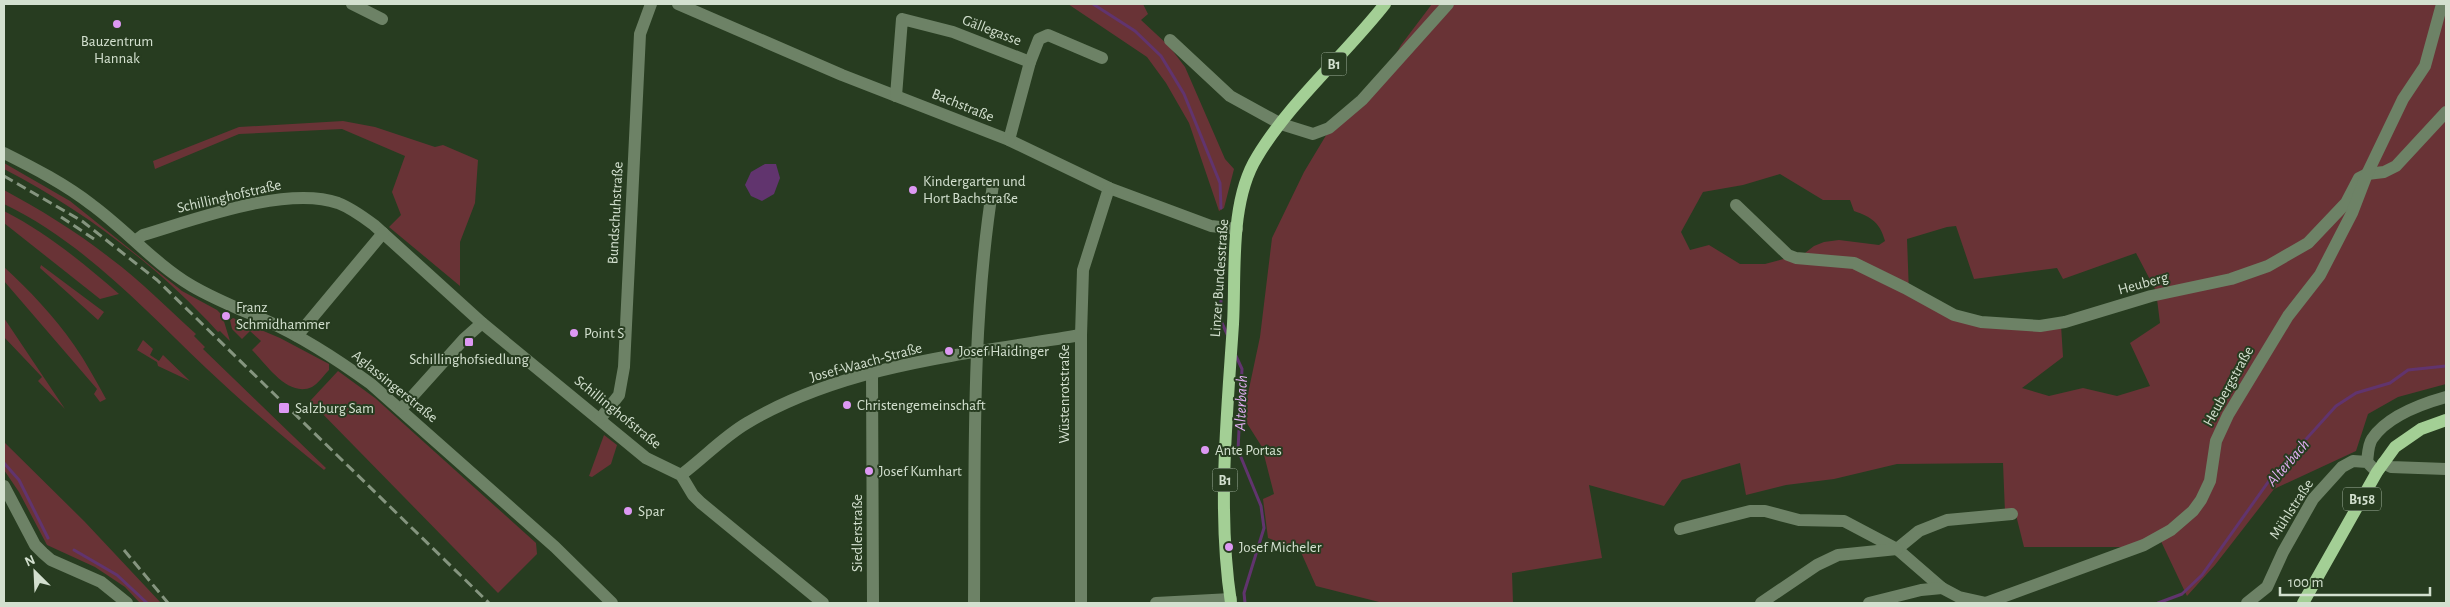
<svg xmlns="http://www.w3.org/2000/svg" width="2450" height="607" font-family="'Alegreya Sans',sans-serif">
  <style>
    .green { fill: #693336; fill-rule: evenodd }
    .water { fill: #61346e }
    .lines { fill: none; stroke-linecap: round; stroke-linejoin: round }
    .stream { stroke: #61346e; stroke-width: 3 }
    .minor { stroke: #6d8266; stroke-width: 12 }
    .major { stroke: #a3cf95; stroke-width: 12 }
    .rail { stroke: #85957f; stroke-width: 3; stroke-dasharray: 10 5; stroke-linecap: butt }
    .poi-dot { fill: #dd98f3; stroke: #273c20; stroke-width: 2 }
    .labels { text-anchor: middle; stroke-width: 4; stroke-linejoin: round; paint-order: stroke }
    .shield { fill: #273c20; stroke: #9faf9a; stroke-width: 1 }
    .shield-label { font-size: 14px; font-weight: bold; fill: #d3e0cf }
    .street-label { font-size: 15px; fill: #d3e0cf; stroke: #273c20 }
    .poi-label { font-size: 15px; fill: #d3e0cf; stroke: #273c20; text-anchor: start }
    .water-label { font-size: 16px; font-style: italic; fill: #e5b0f6; stroke: #273c20 }
  </style>
  <rect width="100%" height="100%" fill="#273c20"/>
  <g class="green">
    <polygon points="1068,4 1143,4 1148,14 1141,20 1169,46 1185,67 1225,159 1234,169 1224,208 1219,211 1189,123 1166,83 1147,57"/>
    <path d="M1432 4H2446V384L2398 397 2368 414 2356 451 2274 489 2215 565 2187 596 2158 535 2130 547H2024L2015 511 2005 512 2003 463 1897 464 1834 479 1786 485 1746 495 1740 463 1682 480 1664 506 1589 485 1602 558 1512 573 1513 603H1383L1316 586 1300 550 1268 538 1263 499 1274 494 1262 447 1243 417 1260 337 1272 238 1304 172 1337 117 1388 69 1401 45ZM1780 174 1823 200H1850L1854 211C1872 217 1880 223 1885 241L1879 245 1839 240 1824 242 1814 246 1805 253 1765 264H1740L1709 245 1690 250 1681 232 1703 192 1743 185ZM1956 226 1974 279 2057 268 2063 279 2136 253 2156 291 2160 323 2130 343 2150 386 2117 396 2083 388 2049 396 2022 388 2063 357 2061 325 1951 316 1909 293 1907 239 1947 227Z"/>
    <polygon points="343,121 375,127 435,147 443,145 478,160 475,203 460,242 460,286 389,227 401,215 392,192 405,156 342,129 239,134 155,169 153,161 239,127"/>
    <path d="M4 163 70 201 182 291 217 310 222 315 230 341 220 331 218 332C158 266 83 210 4 169Z"/>
    <path d="M4 190C41 210 77 232 110 258 141 281 168 309 196 334L194 336 205 347 203 349 326 468 324 470C283 437 244 404 206 368 143 308 83 242 4 204Z"/>
    <path d="M4 211C47 233 82 262 119 294L100 299 4 223Z"/>
    <polygon points="41,265 104,312 98,320 40,268"/>
    <path d="M4 267C30 291 54 316 74 345 86 362 96 381 106 399L100 402 94 394 97 389 4 281Z"/>
    <polygon points="4,318 65,409 38,381 42,377 4,337"/>
    <path d="M233 318 280 338 329 364V370C324 375 318 384 312 387 288 398 267 365 252 350L261 341 250 331 242 339 232 329 230 320Z"/>
    <polygon points="143,340 153,349 150,355 159,361 163,355 190,381 158,366 157,362 137,350"/>
    <polygon points="338,371 375,398 536,543 537,554 498,593 310,401"/>
    <polygon points="604,435 617,445 611,464 592,477 589,476"/>
    <polygon points="4,442 84,521 161,603 140,603 125,587 95,567 47,545 19,492 4,470"/>
  </g>
  <polygon class="water" points="765,164 776,164 780,178 774,194 762,201 751,196 745,185 751,172"/>
  <g class="lines">
    <g class="stream">
      <polyline points="1093,4 1135,31 1161,56 1184,94 1220,183 1221,208"/>
      <polyline points="1221,259 1221,321 1228,336"/>
      <polyline points="1236,356 1242,369 1238,450 1261,506 1264,528 1244,593 1245,603"/>
      <polyline points="4,463 19,480 48,538"/>
      <polyline points="74,550 117,575 147,603"/>
      <polyline points="2158,603 2182,594 2202,575 2271,478 2336,406 2356,393 2390,383 2408,370 2446,366"/>
    </g>
    <g class="minor">
      <polyline points="352,4 382,19"/>
      <polyline points="678,4 842,75 1009,140 1109,188 1211,226 1237,229"/>
      <polyline points="1170,40 1230,96 1281,124 1313,134 1329,128 1362,100 1448,4"/>
      <polyline points="896,96 902,19 953,32 1030,62"/>
      <polyline points="1009,140 1030,62 1039,39 1048,35 1102,58"/>
      <path d="M4 153C34 168 65 184 92 205 126 230 155 264 192 286 216 300 242 310 267 321 305 338 338 360 371 384L555 547 612 603"/>
      <polyline points="1736,205 1788,255 1796,258 1854,263 1905,288 1954,315 1981,322 2040,326 2065,322 2151,296 2231,279 2268,266 2308,243 2346,203 2359,178 2367,174 2384,172 2396,166 2446,112"/>
      <path d="M135 241 143 235C194 220 286 185 338 203 351 208 362 216 374 225L482 323 646 458 681 475 693 495 701 503 823 603"/>
      <polyline points="297,336 383,233"/>
      <polyline points="872,373 873,603"/>
      <polyline points="401,409 464,339 482,323"/>
      <polyline points="600,419 619,395 624,367 640,34 651,4"/>
      <path d="M2367 462C2368 455 2368 445 2372 439 2387 416 2421 404 2446 397"/>
      <polyline points="2383,463 2391,467 2446,469"/>
      <path d="M681 475C704 458 723 437 747 423 846 364 969 354 1081 335"/>
      <polyline points="4,486 35,545 43,553 51,560 101,582 127,603"/>
      <polyline points="1680,529 1750,511 1765,511 1799,520 1844,521 1897,549 1942,588 1959,597 1986,603"/>
      <polyline points="1897,549 1919,531 1947,520 2012,514"/>
      <path d="M974 603C975 464 971 323 993 185"/>
      <polyline points="1081,603 1081,335 1083,270 1109,188"/>
      <polyline points="1156,603 1231,599"/>
      <polyline points="1761,603 1817,565 1838,555 1897,549"/>
      <polyline points="1869,603 1921,590 1942,588"/>
      <polyline points="1986,603 2144,545 2171,530 2193,511 2201,500 2210,481 2216,441 2228,415 2288,316 2320,275 2352,213 2367,174 2403,99 2425,66 2442,4"/>
      <polyline points="2247,603 2267,587 2283,552 2313,499 2342,467 2353,461 2367,462 2377,472"/>
    </g>
    <g class="major">
      <path d="M1231 603C1217 511 1227 416 1233 324 1236 273 1229 202 1257 157 1290 102 1345 55 1385 4"/>
      <polyline points="2303,603 2377,472 2395,447 2421,429 2446,420"/>
    </g>
    <g class="rail">
      <polyline points="4,176 82,221 157,280 489,603"/>
      <polyline points="61,217 94,239"/>
      <polyline points="124,550 168,603"/>
    </g>
  </g>
  <g class="poi-dot">
    <circle cx="117" cy="24" r="5"/>
    <circle cx="913" cy="190" r="5"/>
    <circle cx="226" cy="316" r="5"/>
    <circle cx="574" cy="333" r="5"/>
    <rect x="464" y="337" width="10" height="10" rx="2.5"/>
    <circle cx="949" cy="351" r="5"/>
    <circle cx="847" cy="405" r="5"/>
    <rect x="278" y="402" width="12" height="12" rx="2.5"/>
    <circle cx="1205" cy="450" r="5"/>
    <circle cx="869" cy="471" r="5"/>
    <circle cx="628" cy="511" r="5"/>
    <circle cx="1229" cy="547" r="5"/>
  </g>
  <g class="labels">
    <g class="shield">
      <rect x="1321.5" y="52.5" width="25" height="23" rx="4"/>
      <rect x="1212.5" y="468.5" width="25" height="23" rx="4"/>
      <rect x="2343" y="487.5" width="38" height="23" rx="4"/>
    </g>
    <g class="shield-label">
      <text x="1334" y="69">B1</text>
      <text x="1225" y="485">B1</text>
      <text x="2362" y="504">B158</text>
    </g>
    <g class="street-label">
      <text transform="translate(992 30) rotate(21)" y="5">Gällegasse</text>
      <text transform="translate(963 105) rotate(22)" y="5">Bachstraße</text>
      <text transform="translate(229 196) rotate(-13)" y="5">Schillinghofstraße</text>
      <text transform="translate(615 213) rotate(-87)" y="5">Bundschuhstraße</text>
      <text transform="translate(1219 278) rotate(-86)" y="5">Linzer Bundesstraße</text>
      <text transform="translate(2143 283) rotate(-15)" y="5">Heuberg</text>
      <text transform="translate(866 362) rotate(-15)" y="5">Josef-Waach-Straße</text>
      <text transform="translate(395 386) rotate(39)" y="5">Aglassingerstraße</text>
      <text transform="translate(2228 386) rotate(-61)" y="5">Heubergstraße</text>
      <text transform="translate(1064 394) rotate(-90)" y="5">Wüstenrotstraße</text>
      <text transform="translate(618 412) rotate(39)" y="5">Schillinghofstraße</text>
      <text transform="translate(2291 509) rotate(-57)" y="5">Mühlstraße</text>
      <text transform="translate(857 533) rotate(-90)" y="5">Siedlerstraße</text>
    </g>
    <g class="poi-label">
      <text x="117" y="46" text-anchor="middle">Bauzentrum<tspan x="117" dy="17">Hannak</tspan></text>
      <text x="923" y="186">Kindergarten und<tspan x="923" dy="17">Hort Bachstraße</tspan></text>
      <text x="236" y="312">Franz<tspan x="236" dy="17">Schmidhammer</tspan></text>
      <text x="584" y="338">Point S</text>
      <text x="959" y="356">Josef Haidinger</text>
      <text x="469" y="364" text-anchor="middle">Schillinghofsiedlung</text>
      <text x="857" y="410">Christengemeinschaft</text>
      <text x="295" y="413">Salzburg Sam</text>
      <text x="1215" y="455">Ante Portas</text>
      <text x="879" y="476">Josef Kumhart</text>
      <text x="638" y="516">Spar</text>
      <text x="1239" y="552">Josef Micheler</text>
    </g>
    <g class="water-label">
      <text transform="translate(1240 403) rotate(-88)" y="6">Alterbach</text>
      <text transform="translate(2287 462) rotate(-49)" y="6">Alterbach</text>
    </g>
  </g>
  <rect width="2450" height="607" fill="none" stroke="#d3e0cf" stroke-width="10"/>
  <g transform="translate(35 572) rotate(336)" stroke="#273c20" stroke-width="4" paint-order="stroke">
  <path d="M0-4L9 19L0 12L-9 19Z" fill="#d3e0cf"/>
  <text y="-8" font-size="14" font-weight="bold" text-anchor="middle" fill="#d3e0cf">N</text>
  </g>
  <path d="M2280 587v8h150v-8" fill="none" stroke="#d3e0cf" stroke-width="2.5"/>
  <text x="2288" y="587" font-size="15" fill="#d3e0cf" stroke="#273c20" stroke-width="4" paint-order="stroke">100 m</text>
</svg>
